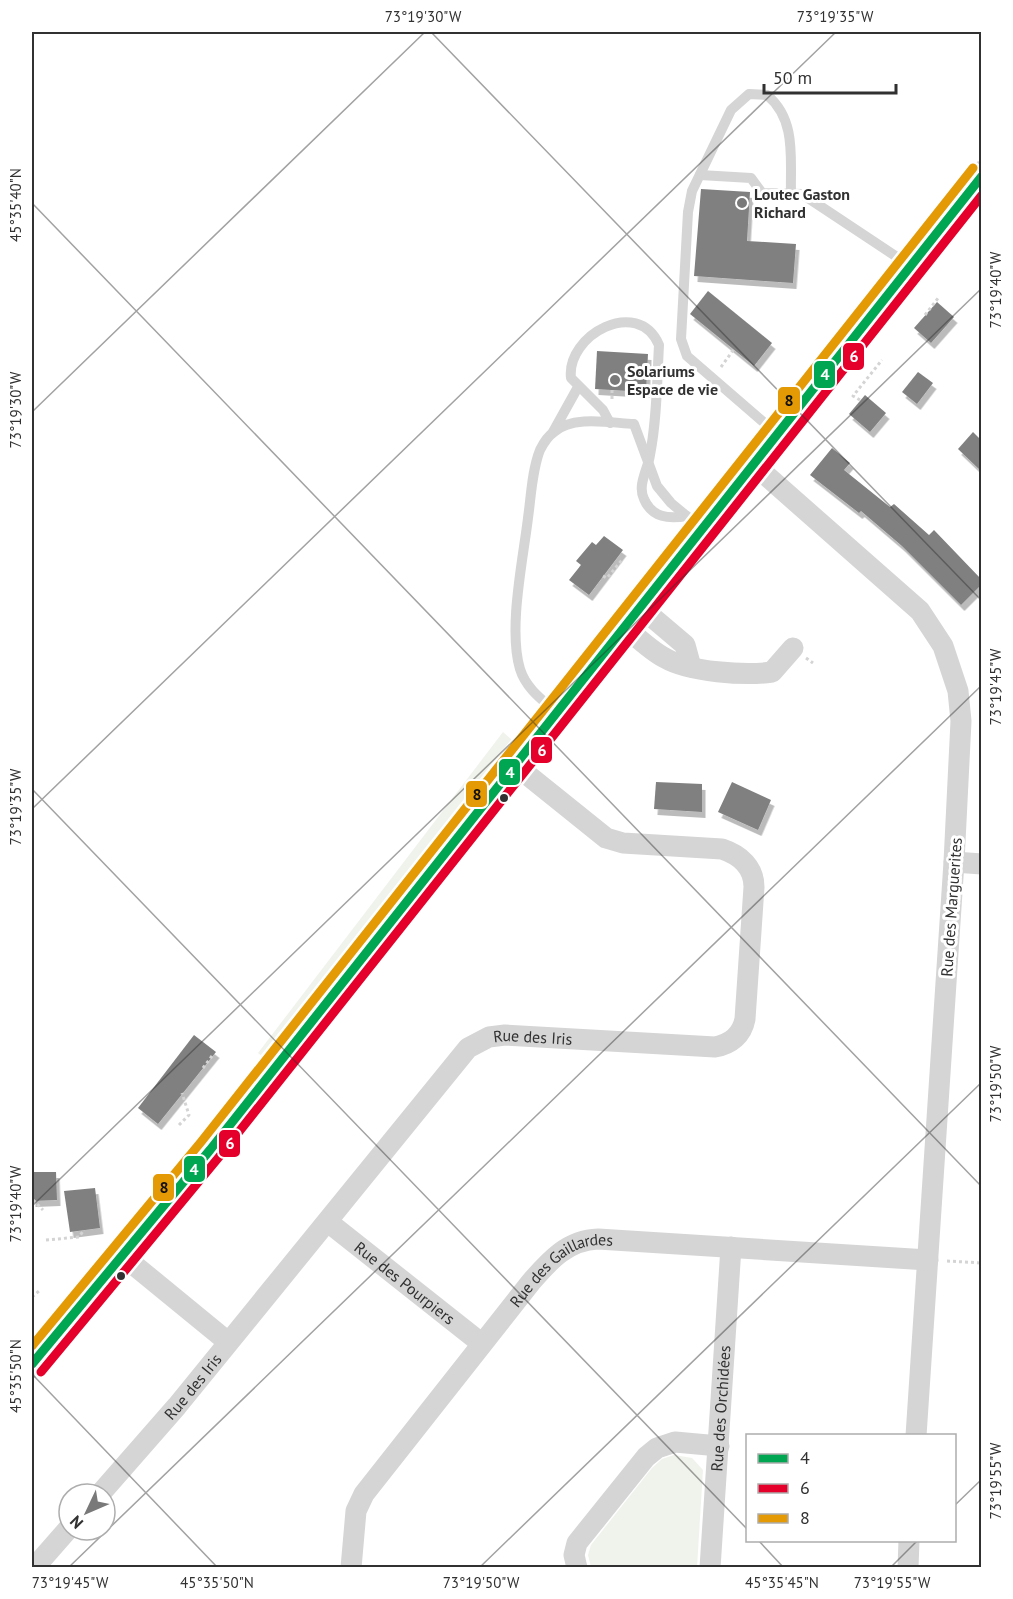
<svg xmlns="http://www.w3.org/2000/svg" width="1013" height="1599" font-family="'PT Sans',sans-serif">
  <style>
    .green { fill: #f0f3ec }
    .building { fill: #808080; filter: url(#shadow) }
    .lines { fill: none; stroke-linecap: round; stroke-linejoin: round }
    .path { stroke: #d4d4d4; stroke-width: 3; stroke-dasharray: 3 3; stroke-linecap: butt }
    .lane { stroke: #d5d5d5; stroke-width: 10 }
    .street { stroke: #d5d5d5; stroke-width: 21 }
    .secondary { stroke: #cfcfcf; stroke-width: 28 }
    .bus-1-casing { stroke: #fff; stroke-width: 14 }
    .bus-2-casing { stroke: #fff; stroke-width: 14 }
    .bus-3-casing { stroke: #fff; stroke-width: 14 }
    .bus-1 { stroke: #00a651; stroke-width: 9 }
    .bus-2 { stroke: #e4002b; stroke-width: 9 }
    .bus-3 { stroke: #e39a05; stroke-width: 9 }
    .ticks { fill: none; stroke: #313131; stroke-width: 1.5; stroke-opacity: 0.45 }
    .poi-dot { fill: #797979; stroke: #fff; stroke-width: 2 }
    .bus-dot { fill: #313131; stroke: #fff; stroke-width: 2 }
    .labels { text-anchor: middle; stroke-width: 6; stroke-linejoin: round; paint-order: stroke }
    .poi-label { font-size: 16px; font-weight: bold; fill: #313131; stroke: #fff; text-anchor: start }
    .street-label { font-size: 16px; fill: #313131; stroke: #fff }
    .line-badge { stroke: #fff; stroke-width: 2 }
    .badge-label { font-size: 16px; text-anchor: middle; font-weight: bold; fill: #fff }
    .pale-badge-label { font-size: 16px; text-anchor: middle; font-weight: bold; fill: #111 }
    .neatline { fill: none; stroke: #313131; stroke-width: 2 }
    .ticks-label { font-size: 15px; text-anchor: middle; fill: #313131 }
  </style>
  <defs>
    <filter id="shadow"><feDropShadow dx="3.5" dy="6" stdDeviation="0" flood-color="#0004"/></filter>
  </defs>
  <rect width="100%" height="100%" fill="#fff"/>
  <g class="green">
    <polygon points="503,732 512,740 263,1057 258,1053"/>
    <polygon points="674,1455 692,1458 703,1470 697,1567 591,1567 588,1555 591,1545 652,1468 662,1459"/>
  </g>
  <g class="building">
    <polygon points="701,189 750,192 747,241 796,244 793,283 694,276"/>
    <polygon points="708,291 772,343 754,366 690,314"/>
    <polygon points="937,302 954,317 931,343 914,328"/>
    <polygon points="597,351 648,354 646,392 595,389"/>
    <polygon points="918,372 933,383 917,404 902,392"/>
    <polygon points="865,395 886,413 870,432 849,414"/>
    <polygon points="973,432 981,440 981,471 958,449"/>
    <polygon points="832,448 850,463 844,470 890,507 894,504 929,535 934,530 981,579 981,585 961,605 902,546 861,511 859,513 810,475"/>
    <polygon points="604,536 623,550 589,595 569,580 581,565 576,561 592,542 596,545"/>
    <polygon points="656,782 702,784 702,812 654,809"/>
    <polygon points="732,782 771,800 758,830 718,812"/>
    <polygon points="194,1035 216,1052 158,1124 138,1108"/>
    <polygon points="32,1172 56,1172 57,1200 32,1201"/>
    <polygon points="95,1188 100,1228 70,1232 64,1191"/>
  </g>
  <g class="lines">
    <g class="path">
      <polyline points="925,315 939,297"/>
      <polyline points="721,367 734,349"/>
      <polyline points="612,390 612,400"/>
      <polyline points="860,400 853,396 882,360"/>
      <polyline points="603,576 607,578 622,560"/>
      <polyline points="806,658 813,663"/>
      <polyline points="203,1068 212,1056"/>
      <polyline points="179,1125 189,1115 182,1093"/>
      <polyline points="33,1200 43,1210"/>
      <polyline points="46,1240 79,1237 84,1230"/>
      <polyline points="947,1261 982,1263"/>
      <polyline points="32,1297 39,1291"/>
    </g>
    <g class="lane">
      <polyline points="700,175 751,178 762,193 802,194 909,265"/>
      <path d="M610 423 603 410 571 378C566 335 638 296 659 345 657 381 657 419 650 455 648 469 637 485 644 499 652 518 669 519 687 516"/>
      <polyline points="553,432 578,387"/>
      <path d="M776 433 687 356 681 339 688 212 692 191 731 110 749 94 767 95C797 120 790 159 791 194"/>
      <path d="M555 711C541 699 526 688 520 669 508 629 523 560 528 518 531 497 532 470 540 450 543 444 548 436 554 432 573 415 611 423 634 424L657 486 671 503 701 528"/>
    </g>
    <g class="street">
      <polyline points="752,463 920,611 943,646 958,691 961,721 954,862 916,1436"/>
      <polyline points="639,606 685,645 691,667"/>
      <path d="M624 626C637 637 650 650 665 658 689 672 745 676 772 672L793 648"/>
      <polyline points="954,862 982,864"/>
      <path id="s1" d="M328 1222 481 1343"/>
      <polyline points="123,1256 228,1342"/>
      <path id="s2" d="M100 1494 177 1406 468 1048 489 1037 505 1035 715 1047C731 1044 742 1035 745 1019L754 887C754 867 740 855 722 849L623 843 606 838 514 764"/>
      <polyline points="34,1568 69,1528"/>
      <path id="s3" d="M351 1568 356 1511 364 1494 531 1282C550 1260 568 1240 598 1239L928 1260"/>
      <polyline points="577,1568 574,1555 577,1543 646,1457 657,1448 675,1442 719,1446"/>
      <path id="s4" d="M710 1568 731 1247"/>
      <polyline points="908,1568 909,1540"/>
    </g>
    <polyline class="secondary" points="32,1364 96,1290 210,1150 982,175"/>
    <defs>
      <polyline id="bus-1" points="32,1364 210,1150 982,176"/>
      <polyline id="bus-2" points="41,1372 219,1157 982,195"/>
      <polyline id="bus-3" points="32,1346 201,1142 973,168"/>
    </defs>
    <use href="#bus-1" class="bus-1-casing"/>
    <use href="#bus-2" class="bus-2-casing"/>
    <use href="#bus-3" class="bus-3-casing"/>
    <use href="#bus-1" class="bus-1"/>
    <use href="#bus-2" class="bus-2"/>
    <use href="#bus-3" class="bus-3"/>
  </g>
  <path class="ticks" d="M431 32 982 601M32 203 982 1187M32 412 425 32M32 789 748 1530M32 809 836 32M32 1206 982 288M32 1374 218 1568M954 1506 982 1479M758 1540 784 1568M68 1568 982 685M479 1568 982 1082M890 1568 918 1540"/>
  <g class="poi-dot">
    <circle cx="742" cy="203" r="6"/>
    <circle cx="615" cy="380" r="6"/>
  </g>
  <g class="bus-dot">
    <circle cx="504" cy="798" r="5"/>
    <circle cx="121" cy="1276" r="5"/>
  </g>
  <g class="labels">
    <g class="poi-label">
      <text x="754" y="200">Loutec Gaston<tspan x="754" dy="18">Richard</tspan></text>
      <text x="627" y="377">Solariums<tspan x="627" dy="18">Espace de vie</tspan></text>
    </g>
    <g class="street-label">
      <text transform="translate(951 907) rotate(-86)" y="6">Rue des Marguerites</text>
      <text dy="6" stroke="none"><textPath href="#s2" startOffset="646">Rue des Iris</textPath></text>
      <text dy="6" stroke="none"><textPath href="#s3" startOffset="380">Rue des Gaillardes</textPath></text>
      <text dy="6" stroke="none"><textPath href="#s1" startOffset="98">Rue des Pourpiers</textPath></text>
      <text dy="6" stroke="none"><textPath href="#s2" startOffset="142">Rue des Iris</textPath></text>
      <text dy="6" stroke="none"><textPath href="#s4" startOffset="160">Rue des Orchidées</textPath></text>
    </g>
  </g>
  <g class="line-badge">
    <rect x="842" y="342" width="23" height="29" rx="6" fill="#e4002b"/>
    <rect x="813" y="360" width="23" height="29" rx="6" fill="#00a651"/>
    <rect x="777" y="386" width="24" height="29" rx="6" fill="#e39a05"/>
    <rect x="530" y="736" width="23" height="28" rx="6" fill="#e4002b"/>
    <rect x="498" y="758" width="23" height="28" rx="6" fill="#00a651"/>
    <rect x="465" y="780" width="23" height="28" rx="6" fill="#e39a05"/>
    <rect x="218" y="1129" width="23" height="29" rx="6" fill="#e4002b"/>
    <rect x="183" y="1155" width="23" height="28" rx="6" fill="#00a651"/>
    <rect x="152" y="1173" width="23" height="29" rx="6" fill="#e39a05"/>
  </g>
  <g class="badge-label">
    <text x="854" y="362">6</text>
    <text x="825" y="380">4</text>
    <text x="542" y="756">6</text>
    <text x="510" y="778">4</text>
    <text x="230" y="1149">6</text>
    <text x="194" y="1175">4</text>
  </g>
  <g class="pale-badge-label">
    <text x="789" y="406">8</text>
    <text x="477" y="800">8</text>
    <text x="164" y="1193">8</text>
  </g>
  <rect width="1013" height="1599" fill="none" stroke="#ffffff" stroke-width="66"/>
  <rect x="746" y="1434" width="210" height="108" fill="#ffffff" stroke="#adadad" stroke-width="1.5"/>
  <rect x="758" y="1454" width="30" height="9" fill="#00a651" stroke="#adadad" stroke-width="1.5"/>
  <text x="800" y="1464" font-size="18" fill="#313131">4</text>
  <rect x="758" y="1484" width="30" height="9" fill="#e4002b" stroke="#adadad" stroke-width="1.5"/>
  <text x="800" y="1494" font-size="18" fill="#313131">6</text>
  <rect x="758" y="1514" width="30" height="9" fill="#e39a05" stroke="#adadad" stroke-width="1.5"/>
  <text x="800" y="1524" font-size="18" fill="#313131">8</text>
  <g transform="translate(87 1512) rotate(226)"><circle r="28" fill="#ffffff" stroke="#adadad" stroke-width="1.5"/>
  <path d="M0-4.5L10 22L0 15L-10 22Z" fill="#797979"/>
  <text y="-9" font-size="16" font-weight="bold" text-anchor="middle" fill="#313131">N</text>
  </g>
  <path d="M764 84v9h132v-9" fill="none" stroke="#313131" stroke-width="3"/>
  <text x="773" y="84" font-size="18" fill="#313131" stroke="#ffffff" stroke-width="4.5" paint-order="stroke">50 m</text>
  <rect x="33" y="33" width="947" height="1533" class="neatline"/>
  <g class="ticks-label">
    <text x="423" y="22">73°19'30"W</text>
    <text x="835" y="22">73°19'35"W</text>
    <text transform="translate(16 205) rotate(-90)" y="5">45°35'40"N</text>
    <text transform="translate(996 290) rotate(-90)" y="5">73°19'40"W</text>
    <text transform="translate(16 410) rotate(-90)" y="5">73°19'30"W</text>
    <text transform="translate(996 687) rotate(-90)" y="5">73°19'45"W</text>
    <text transform="translate(16 807) rotate(-90)" y="5">73°19'35"W</text>
    <text transform="translate(996 1084) rotate(-90)" y="5">73°19'50"W</text>
    <text transform="translate(16 1204) rotate(-90)" y="5">73°19'40"W</text>
    <text transform="translate(16 1376) rotate(-90)" y="5">45°35'50"N</text>
    <text transform="translate(996 1481) rotate(-90)" y="5">73°19'55"W</text>
    <text x="70" y="1588">73°19'45"W</text>
    <text x="217" y="1588">45°35'50"N</text>
    <text x="481" y="1588">73°19'50"W</text>
    <text x="782" y="1588">45°35'45"N</text>
    <text x="892" y="1588">73°19'55"W</text>
  </g>
</svg>
